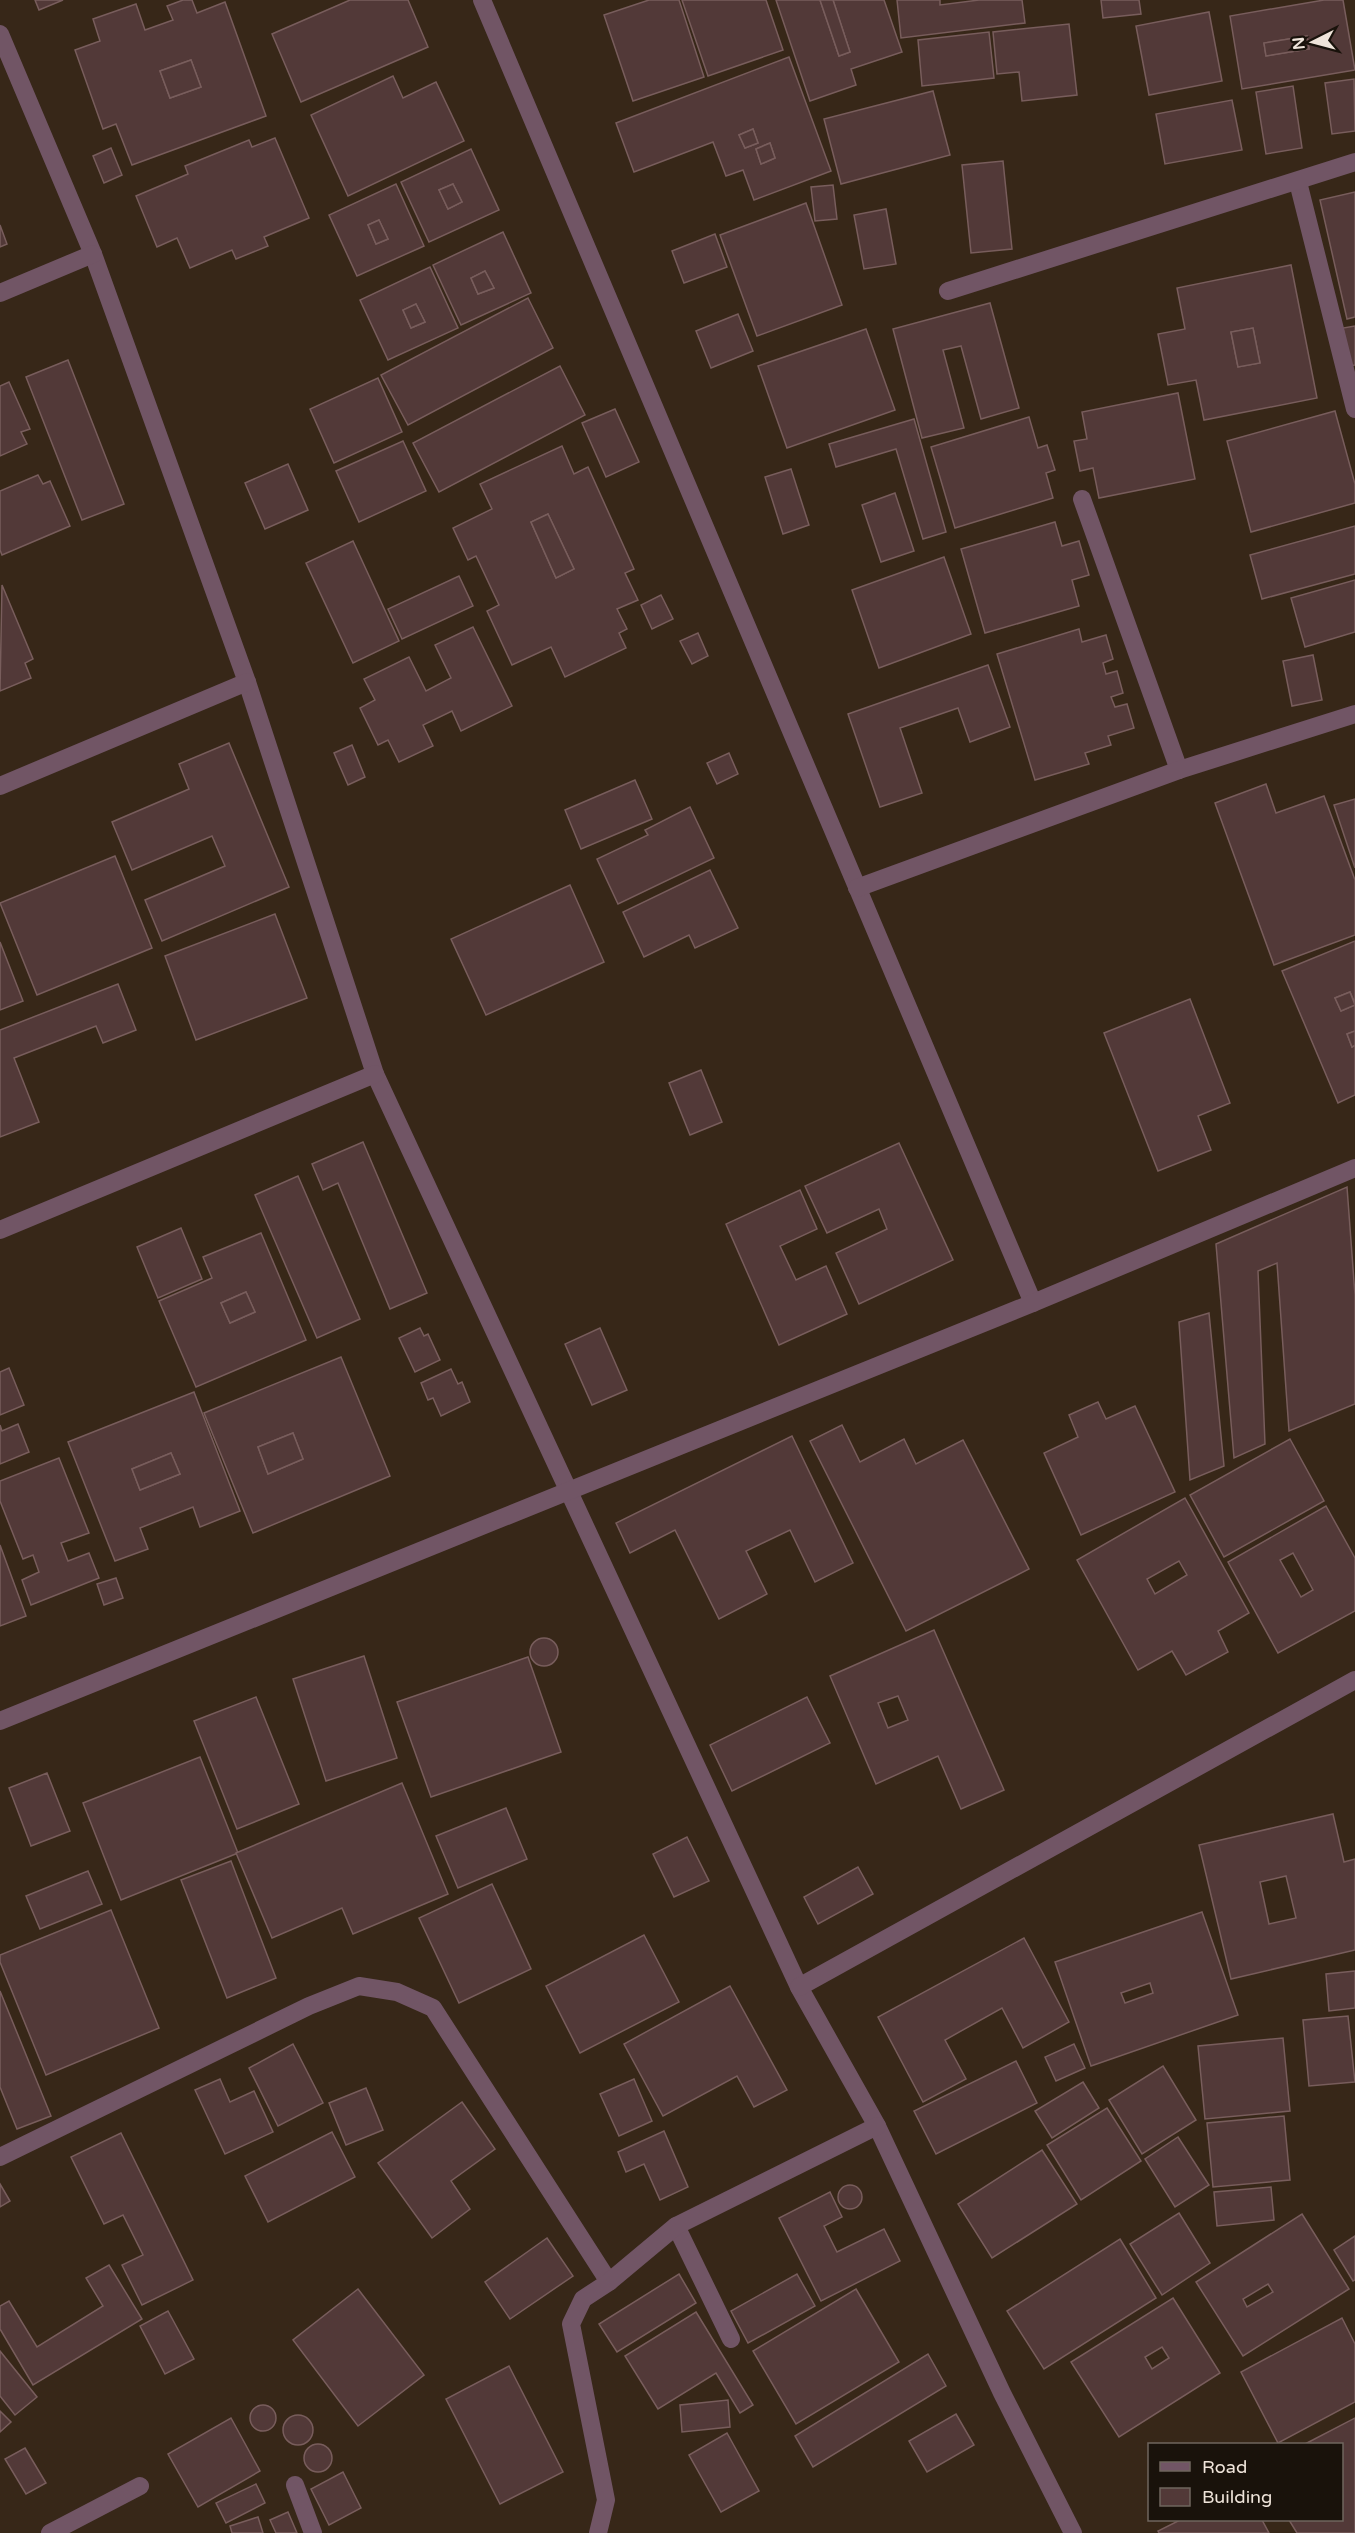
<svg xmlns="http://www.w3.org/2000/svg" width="1355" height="2533" font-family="'Varela Round',sans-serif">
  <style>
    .building { fill: #523938; stroke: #785d5c; stroke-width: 1.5; fill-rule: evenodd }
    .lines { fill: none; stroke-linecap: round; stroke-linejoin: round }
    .minor { stroke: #715565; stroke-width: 18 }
  </style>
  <rect width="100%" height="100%" fill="#372718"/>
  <g class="building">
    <polygon points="35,0 63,0 39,10"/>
    <path d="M183 0H192L197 13 225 2 266 116 132 165 116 124 103 129 75 50 100 41 93 19 136 4 145 30 173 20 167 6ZM191 60 201 87 170 98 160 71Z"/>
    <polygon points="350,0 408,0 428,47 301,102 272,34"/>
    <polygon points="649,0 679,0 704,77 633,101 604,15"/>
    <polygon points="682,0 766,0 783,50 708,76"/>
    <polygon points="776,0 820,0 839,56 850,52 833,0 884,0 902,52 851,69 856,85 810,101"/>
    <polygon points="820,0 833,0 850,52 839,56"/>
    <polygon points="897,0 940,0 940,5 979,0 1022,0 1025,23 901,38"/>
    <polygon points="1101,0 1139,0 1141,14 1103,18"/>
    <path d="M1324 0H1343L1355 70 1242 89 1230 16ZM1307 36 1309 49 1266 56 1264 43Z"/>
    <polygon points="1209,12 1222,81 1149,95 1136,26"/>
    <polygon points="1069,24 1077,95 1022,101 1019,72 997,74 993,32"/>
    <polygon points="989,32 994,78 922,86 918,40"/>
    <polygon points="1307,36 1309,49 1266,56 1264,43"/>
    <path d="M789 57 831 171 754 200 743 170 726 176 713 142 634 172 616 123ZM753 129 758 143 745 148 739 135ZM770 143 775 158 761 164 756 149Z"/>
    <polygon points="191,60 201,87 170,98 160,71"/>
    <polygon points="393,76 403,98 436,82 464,141 348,196 311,115"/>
    <polygon points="1354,79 1355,131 1332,134 1325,83"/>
    <polygon points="1293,86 1302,148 1266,154 1256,92"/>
    <polygon points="933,91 950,155 841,184 824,119"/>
    <polygon points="1232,100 1242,150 1165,164 1156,114"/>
    <polygon points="753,129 758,143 745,148 739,135"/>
    <polygon points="275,138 309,218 264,237 268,246 236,259 232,250 190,268 177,238 157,247 136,196 188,174 185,166 249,140 252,147"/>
    <polygon points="770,143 775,158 761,164 756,149"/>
    <polygon points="111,148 122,175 104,183 93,156"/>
    <path d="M471 149 499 210 429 242 401 182ZM453 184 462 202 448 209 439 190Z"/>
    <polygon points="1003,161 1012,249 971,253 962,165"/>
    <path d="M396 184 424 246 357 276 329 215ZM379 220 388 239 376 244 368 225Z"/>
    <polygon points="453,184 462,202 448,209 439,190"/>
    <polygon points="833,185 837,219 815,221 811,187"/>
    <polygon points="1355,192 1355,317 1347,319 1320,200"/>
    <polygon points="806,203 842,305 757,336 720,235"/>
    <polygon points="886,209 896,264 864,269 854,215"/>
    <polygon points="379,220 388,239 376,244 368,225"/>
    <polygon points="0,225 7,244 0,247"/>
    <path d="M503 232 531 293 461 325 433 265ZM485 271 494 288 478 294 471 278Z"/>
    <polygon points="715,234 727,267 684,283 672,251"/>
    <path d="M1291 265 1317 398 1204 420 1196 380 1168 385 1158 334 1185 329 1177 288ZM1253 328 1260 363 1238 367 1231 332Z"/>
    <path d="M430 267 458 328 388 360 360 300ZM416 304 425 322 411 328 403 310Z"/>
    <polygon points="485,271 494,288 478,294 471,278"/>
    <polygon points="528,298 553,348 408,425 381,375"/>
    <polygon points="990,303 1019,408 981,419 961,346 943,350 964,428 922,438 893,329"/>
    <polygon points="416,304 425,322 411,328 403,310"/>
    <polygon points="738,314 753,351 711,368 696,331"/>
    <polygon points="1355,326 1355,365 1350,366 1343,328"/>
    <polygon points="1253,328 1260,363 1238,367 1231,332"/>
    <polygon points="866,329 895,410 787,448 758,366"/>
    <polygon points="68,360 124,504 82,520 26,377"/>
    <polygon points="560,366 585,415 439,492 413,443"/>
    <polygon points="378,378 402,432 334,463 310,409"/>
    <polygon points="9,382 30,429 21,432 27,444 0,456 0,386"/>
    <polygon points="1178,393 1195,479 1099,498 1093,468 1080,471 1074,441 1087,439 1082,412"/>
    <polygon points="615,409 639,462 606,477 582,423"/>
    <polygon points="1335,411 1355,484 1355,503 1251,532 1227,441"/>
    <polygon points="1029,417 1038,448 1047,445 1055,470 1046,473 1053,498 955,528 931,447"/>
    <polygon points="914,419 946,532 923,539 896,449 836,467 829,444"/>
    <polygon points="403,441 426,491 359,522 336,471"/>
    <path d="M562 446 574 474 588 467 634 569 625 573 638 600 617 609 627 629 619 633 626 648 565 677 551 647 512 665 487 611 499 605 476 556 468 560 453 528 492 509 480 484ZM548 514 574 569 556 578 531 522Z"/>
    <polygon points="288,464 308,510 265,529 245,483"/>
    <polygon points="791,469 809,525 783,534 765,477"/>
    <polygon points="38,475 43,484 50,481 70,526 2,555 0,550 0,491"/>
    <polygon points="895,493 914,551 881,562 862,505"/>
    <polygon points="548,514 574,569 556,578 531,522"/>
    <polygon points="1055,522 1062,546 1079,541 1089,575 1072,580 1079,606 985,633 961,549"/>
    <polygon points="1355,526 1355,574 1262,599 1250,555"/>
    <polygon points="353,541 399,641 353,663 306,563"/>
    <polygon points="944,557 971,634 879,668 852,590"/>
    <polygon points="459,576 473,606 402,639 388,609"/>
    <polygon points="1355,580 1355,632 1305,647 1291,598"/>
    <polygon points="2,585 33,659 25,663 31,678 0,691"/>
    <polygon points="661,595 673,619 652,629 641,605"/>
    <polygon points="473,627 512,706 461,731 452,711 423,725 433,746 399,762 388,740 378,745 360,708 375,700 364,679 409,657 426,691 451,678 435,645"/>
    <polygon points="1079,629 1082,642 1106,635 1113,659 1103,663 1106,674 1117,671 1123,693 1111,697 1115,707 1127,704 1134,728 1108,736 1111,745 1085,753 1089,764 1035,780 997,654"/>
    <polygon points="698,633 708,656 692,664 680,641"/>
    <polygon points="1313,655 1322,700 1292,706 1283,661"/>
    <polygon points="988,665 1010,727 970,742 958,708 900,728 922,793 880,807 848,714"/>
    <polygon points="229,743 289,887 162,941 145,900 225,866 212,836 132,870 112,822 189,789 179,764"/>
    <polygon points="352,745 365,777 348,785 334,753"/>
    <polygon points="729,753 738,774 717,784 707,763"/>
    <polygon points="635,780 652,819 581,849 565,810"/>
    <polygon points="1266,784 1276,813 1324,796 1355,880 1355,935 1274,965 1215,803"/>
    <polygon points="1355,799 1355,868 1334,805"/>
    <polygon points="690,807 714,858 618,904 597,859 648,835 645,830"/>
    <polygon points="115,856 152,948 37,995 0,903"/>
    <polygon points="710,870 738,928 695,948 689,935 644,957 623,912"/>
    <polygon points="570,885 604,962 486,1015 451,939"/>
    <polygon points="275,914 307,998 196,1040 165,956"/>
    <polygon points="1355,941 1355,1003 1350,992 1335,998 1341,1011 1355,1005 1355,1031 1347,1034 1352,1047 1355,1045 1355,1095 1338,1103 1282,971"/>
    <polygon points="0,942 23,1001 0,1010"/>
    <polygon points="118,984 136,1030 103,1043 96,1026 14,1058 39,1122 0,1137 0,1030"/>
    <polygon points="1350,992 1355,1005 1341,1011 1335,998"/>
    <polygon points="1190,999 1230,1103 1198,1116 1211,1150 1158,1171 1104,1033"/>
    <polygon points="1355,1031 1355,1045 1352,1047 1347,1034"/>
    <polygon points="701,1070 722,1122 690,1135 669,1083"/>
    <polygon points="363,1142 427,1293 390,1309 338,1183 323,1190 312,1164"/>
    <polygon points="899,1143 953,1260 859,1304 836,1253 887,1229 879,1209 827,1233 805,1186"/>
    <polygon points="298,1176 360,1319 317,1338 255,1195"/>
    <polygon points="1347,1187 1355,1295 1355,1404 1289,1431 1277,1263 1258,1271 1265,1444 1234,1458 1216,1244"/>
    <polygon points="800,1190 817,1229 780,1246 796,1280 826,1266 847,1314 779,1345 726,1224"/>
    <polygon points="181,1228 202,1279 158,1298 137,1247"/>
    <path d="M261 1233 306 1340 196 1387 159 1301 212 1278 203 1257ZM246 1292 255 1312 230 1323 221 1303Z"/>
    <polygon points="246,1292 255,1312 230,1323 221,1303"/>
    <polygon points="1209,1313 1224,1466 1190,1480 1179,1322"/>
    <polygon points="420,1328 424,1336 428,1334 440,1360 415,1372 399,1338"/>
    <polygon points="600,1328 627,1390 592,1405 565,1344"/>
    <path d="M341 1357 390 1476 253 1533 204 1413ZM293 1433 303 1459 268 1474 258 1447Z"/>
    <polygon points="9,1368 24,1405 0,1415 0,1372"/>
    <polygon points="451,1369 458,1384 462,1382 470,1402 441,1416 433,1398 428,1400 421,1383"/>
    <path d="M194 1392 240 1511 200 1527 193 1507 140 1528 148 1549 115 1561 68 1442ZM171 1453 180 1474 140 1490 132 1469Z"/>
    <polygon points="1098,1402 1106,1419 1135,1406 1175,1492 1081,1535 1044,1453 1078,1437 1069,1415"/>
    <polygon points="18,1424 29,1452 0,1464 0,1425 2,1431"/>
    <polygon points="842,1425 860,1462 904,1439 916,1464 963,1440 1029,1569 906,1631 810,1441"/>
    <polygon points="293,1433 303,1459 268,1474 258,1447"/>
    <polygon points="792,1436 853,1563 815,1582 790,1530 746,1551 767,1594 719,1619 675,1530 630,1553 616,1523"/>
    <polygon points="1290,1439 1324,1501 1224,1557 1190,1495"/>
    <polygon points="171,1453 180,1474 140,1490 132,1469"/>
    <polygon points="59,1458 89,1533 61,1543 68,1561 89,1553 99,1578 31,1605 22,1580 39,1572 33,1555 23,1559 0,1501 0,1481"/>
    <path d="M1185 1498 1249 1613 1218 1631 1228 1652 1186 1675 1172 1651 1138 1670 1077 1560ZM1179 1561 1187 1575 1155 1594 1147 1579Z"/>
    <path d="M1326 1506 1355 1558V1611L1278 1653 1228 1562ZM1293 1553 1313 1590 1301 1597 1280 1560Z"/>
    <polygon points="0,1545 26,1616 0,1626"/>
    <polygon points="116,1578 123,1598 104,1605 97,1584"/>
    <path d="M934 1630 1004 1790 961 1809 938 1756 876 1784 830 1676ZM898 1696 908 1720 888 1728 878 1703Z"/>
    <circle cx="544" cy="1652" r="14"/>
    <polygon points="364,1656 397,1758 326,1781 293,1679"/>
    <polygon points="528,1657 561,1752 431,1797 397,1702"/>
    <polygon points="256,1697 299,1804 237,1829 194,1721"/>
    <polygon points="807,1697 830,1743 732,1791 710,1745"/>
    <polygon points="200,1757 238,1853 121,1900 83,1803"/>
    <polygon points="47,1773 70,1831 31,1846 9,1788"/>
    <polygon points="402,1783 448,1894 353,1934 342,1908 272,1938 236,1853"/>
    <polygon points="506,1808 527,1859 458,1888 436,1836"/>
    <path d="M1333 1814 1344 1862 1355 1859V1950L1231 1979 1199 1845ZM1286 1876 1296 1918 1269 1924 1260 1882Z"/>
    <polygon points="687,1837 709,1881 674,1897 653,1854"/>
    <polygon points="231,1861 276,1978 227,1998 181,1880"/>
    <polygon points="858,1867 873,1894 818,1924 804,1897"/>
    <polygon points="88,1871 102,1904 40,1929 26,1896"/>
    <polygon points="492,1884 531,1969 459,2003 419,1918"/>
    <polygon points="111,1910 159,2028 46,2075 0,1962 0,1955"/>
    <path d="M1202 1912 1238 2015 1091 2066 1055 1962ZM1150 1983 1153 1993 1125 2003 1121 1993Z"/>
    <polygon points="644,1935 679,2002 580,2053 546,1986"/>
    <polygon points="1024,1938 1069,2022 1023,2048 1002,2008 945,2040 966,2079 923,2102 878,2017"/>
    <polygon points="1355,1971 1355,2008 1329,2011 1326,1974"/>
    <polygon points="730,1986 787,2090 754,2107 737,2076 663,2116 624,2044"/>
    <polygon points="0,1991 51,2116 17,2129 0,2087"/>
    <polygon points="1348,2016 1355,2082 1309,2086 1303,2020"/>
    <polygon points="1283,2038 1290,2111 1205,2119 1198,2046"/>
    <polygon points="293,2044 323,2103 278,2126 249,2068"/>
    <polygon points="1074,2044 1085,2068 1056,2081 1045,2057"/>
    <polygon points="1016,2061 1037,2103 936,2154 914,2111"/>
    <polygon points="1163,2066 1196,2120 1142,2154 1109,2100"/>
    <polygon points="220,2079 230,2102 254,2091 273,2132 225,2154 195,2090"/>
    <polygon points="634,2079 652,2121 619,2136 600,2094"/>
    <polygon points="1083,2082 1099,2108 1052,2138 1035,2111"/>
    <polygon points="366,2088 383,2130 346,2145 329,2103"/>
    <polygon points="462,2102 495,2149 451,2181 470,2209 432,2238 378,2163"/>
    <polygon points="1107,2108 1141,2161 1081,2200 1047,2145"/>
    <polygon points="1284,2116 1290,2180 1213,2187 1207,2123"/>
    <polygon points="664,2131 688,2187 660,2200 644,2164 626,2172 618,2152"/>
    <polygon points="332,2132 355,2177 268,2222 245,2176"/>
    <polygon points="121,2133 193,2280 142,2305 122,2265 143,2255 123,2215 104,2224 71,2157"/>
    <polygon points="1178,2137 1209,2185 1175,2207 1145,2159"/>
    <polygon points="1042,2150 1077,2204 992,2258 958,2204"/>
    <polygon points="0,2184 10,2201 0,2207"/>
    <circle cx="850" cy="2197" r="12"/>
    <polygon points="1271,2187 1274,2220 1217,2226 1214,2192"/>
    <polygon points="830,2192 842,2217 824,2226 837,2252 884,2229 900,2261 821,2301 779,2218"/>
    <polygon points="1179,2213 1210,2263 1162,2295 1130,2244"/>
    <path d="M1302 2214 1349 2289 1243 2356 1196 2282ZM1268 2284 1273 2292 1247 2307 1243 2299Z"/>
    <polygon points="1355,2236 1355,2280 1353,2281 1334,2250"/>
    <polygon points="547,2238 573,2276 510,2319 485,2282"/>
    <polygon points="1120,2239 1156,2298 1044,2369 1007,2311"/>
    <polygon points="109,2265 142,2319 33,2385 0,2329 0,2306 9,2301 37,2347 103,2306 86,2278"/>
    <polygon points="679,2274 696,2303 617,2352 599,2324"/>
    <polygon points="797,2274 815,2306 748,2343 731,2311"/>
    <polygon points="358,2289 424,2375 358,2426 293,2340"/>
    <polygon points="856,2289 899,2362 796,2424 753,2351"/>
    <path d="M1173 2298 1220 2373 1119 2437 1071 2362ZM1162 2347 1169 2358 1152 2369 1145 2357Z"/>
    <polygon points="168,2311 194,2359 165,2374 140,2326"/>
    <polygon points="696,2312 753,2405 740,2413 716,2373 658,2409 625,2356"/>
    <polygon points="1342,2318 1355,2344 1355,2402 1278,2443 1241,2372"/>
    <polygon points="0,2351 37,2397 15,2415 0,2396"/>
    <polygon points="928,2354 946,2386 813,2467 795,2436"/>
    <polygon points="509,2366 563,2472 500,2504 446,2399"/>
    <polygon points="728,2400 730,2427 682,2432 680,2405"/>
    <circle cx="263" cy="2418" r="13"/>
    <polygon points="0,2411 11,2422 0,2432"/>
    <polygon points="956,2414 974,2445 927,2472 909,2441"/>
    <circle cx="298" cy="2430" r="15"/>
    <polygon points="231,2418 260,2471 198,2507 168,2454"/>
    <polygon points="1355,2418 1355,2533 1297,2533 1289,2520 1342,2520 1342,2444 1305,2444"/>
    <polygon points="727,2433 759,2491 721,2512 689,2455"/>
    <circle cx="318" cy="2458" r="14"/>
    <polygon points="25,2448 46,2483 26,2494 5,2459"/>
    <polygon points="343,2472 361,2508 329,2525 311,2489"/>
    <polygon points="256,2484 265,2503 226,2523 216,2503"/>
    <polygon points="288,2512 297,2533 276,2533 270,2520"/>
    <polygon points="258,2517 263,2533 232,2533 230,2526"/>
    <polygon points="1180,2520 1262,2520 1269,2533 1159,2533 1158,2531"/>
  </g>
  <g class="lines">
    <g class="minor">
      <polyline points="482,0 1033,1303"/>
      <polyline points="0,34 93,254 247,682 375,1074 799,1987 877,2126 1002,2393 1073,2533"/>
      <polyline points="1298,182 1355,409"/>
      <polyline points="948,291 1355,162"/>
      <polyline points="0,293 93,254"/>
      <polyline points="1082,499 1179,770"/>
      <polyline points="0,786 247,682"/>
      <polyline points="857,888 1179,770 1355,714"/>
      <polyline points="0,1230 375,1074"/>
      <polyline points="0,1721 1033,1303 1355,1168"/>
      <polyline points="799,1987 1355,1680"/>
      <polyline points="0,2157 309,2006 359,1986 397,1992 433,2008 609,2282"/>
      <polyline points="676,2226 731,2339"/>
      <polyline points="295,2485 313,2533"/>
      <polyline points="50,2533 140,2486"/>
      <polyline points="598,2533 606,2500 571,2324 583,2299 609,2282 676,2226 877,2126"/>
    </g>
  </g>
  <rect x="1148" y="2443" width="195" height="78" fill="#19120b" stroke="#6f665e" stroke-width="1.5"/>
  <rect x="1160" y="2462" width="30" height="9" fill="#715565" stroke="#6f665e" stroke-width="1.5"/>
  <text x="1202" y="2473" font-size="18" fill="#efe4da">Road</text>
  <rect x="1160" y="2488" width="30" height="18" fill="#523938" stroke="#6f665e" stroke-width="1.5"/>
  <text x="1202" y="2503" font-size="18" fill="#efe4da">Building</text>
  <g transform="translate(1313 42) rotate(264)" stroke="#19120b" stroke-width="4.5" paint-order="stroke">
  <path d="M0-4.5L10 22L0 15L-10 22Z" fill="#efe4da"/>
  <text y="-9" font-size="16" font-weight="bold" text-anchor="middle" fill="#efe4da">N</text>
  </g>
</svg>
